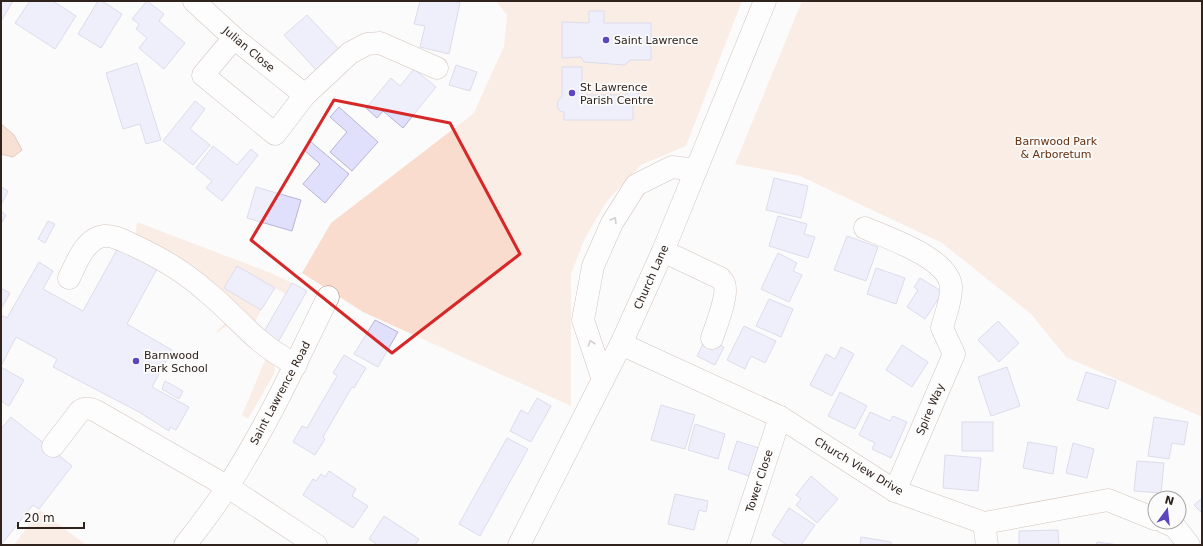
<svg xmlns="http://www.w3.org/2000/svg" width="1203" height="546" font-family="'DejaVu Sans',sans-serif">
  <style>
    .green { fill: #f9dccd }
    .water { fill: #f5bfa4; stroke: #ba907c }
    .building { fill: #e1e0fc; stroke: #b6b5d6 }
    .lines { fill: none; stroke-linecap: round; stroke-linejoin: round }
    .minor-casing { stroke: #a18170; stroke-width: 23 }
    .minor { stroke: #fff; stroke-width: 22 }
    .oneway { stroke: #a29c99 }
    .marked { fill: none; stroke: #d62828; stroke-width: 3; stroke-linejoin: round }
    .poi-dot { fill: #5d45bd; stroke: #fbfbfb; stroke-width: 1.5 }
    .labels { text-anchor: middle; stroke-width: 3.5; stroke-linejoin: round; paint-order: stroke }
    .poi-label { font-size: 11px; fill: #30231d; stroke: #fbfbfb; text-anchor: start }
    .street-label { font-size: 11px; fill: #30231d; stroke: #fbfbfb }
    .park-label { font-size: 11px; fill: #66300e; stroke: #fbfbfb }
  </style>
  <rect width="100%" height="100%" fill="#fbfbfb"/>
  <g class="green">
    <polygon points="496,1 742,1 686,146 641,165 607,201 585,238 571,274 571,406 363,312 302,273 331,223 474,113 504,46 507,15"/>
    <polygon points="802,1 1202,1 1202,417 1066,357 1031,314 942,243 800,176 735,164"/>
    <polygon points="137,222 271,273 292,283 285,294 237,266 224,288 261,310 255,322 135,239"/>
    <polygon points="228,320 274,364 275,370 273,376 248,419 242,415 266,358 229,324 217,333 217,331"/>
    <polygon points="40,510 86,545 14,545"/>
  </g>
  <polygon class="water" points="1,124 14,135 22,150 13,157 1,154"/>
  <g class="building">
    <polygon points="1,1 13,1 1,21"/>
    <polygon points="30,1 53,1 76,16 55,49 15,23"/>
    <polygon points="98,1 102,1 122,14 101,48 78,34"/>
    <polygon points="147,1 164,14 159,21 185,43 164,69 139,48 147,38 136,29 139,24 132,19"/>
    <polygon points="420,1 452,1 460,3 449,54 420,47 425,26 414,24"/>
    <polygon points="589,11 604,11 604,23 651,23 651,60 630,60 625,65 584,62 581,57 562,58 562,22 589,23"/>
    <polygon points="307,15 340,50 317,71 284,35"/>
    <polygon points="137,63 161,140 146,144 140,124 123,129 106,73"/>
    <polygon points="456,65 477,72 470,91 449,85"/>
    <polygon points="562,67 582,67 582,95 626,95 631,90 634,90 638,92 639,99 638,101 633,105 633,120 564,120 564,112 560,111 557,107 558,101 562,96"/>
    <polygon points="414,69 436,87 403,128 383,111 377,118 366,108 391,78 400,86"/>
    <polygon points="195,101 205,109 190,129 210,145 193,165 163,141"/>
    <polygon points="339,107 378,142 352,171 330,152 347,132 330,117"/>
    <polygon points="311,142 349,174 325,203 303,184 320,164 304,150"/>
    <polygon points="213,146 237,165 251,149 258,155 222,201 206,188 212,181 196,168"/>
    <polygon points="774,178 808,186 801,218 766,210"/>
    <polygon points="1,187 8,191 1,205"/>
    <polygon points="256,187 301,200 292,231 247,218"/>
    <polygon points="1,211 6,215 1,224"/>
    <polygon points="778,216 807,224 804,234 815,237 808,258 769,246"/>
    <polygon points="48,221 55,224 45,243 38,239"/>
    <polygon points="847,236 878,247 866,281 834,270"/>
    <polygon points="119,246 158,267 127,324 172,350 152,387 189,407 176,430 170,427 169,431 139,412 53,367 57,359 16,337 1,366 1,315 7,318 39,262 53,271 43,289 83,311"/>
    <polygon points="778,253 797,263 793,271 802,275 789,302 761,289"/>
    <polygon points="237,266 275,288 261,310 224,288"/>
    <polygon points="876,268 905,278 896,304 867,294"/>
    <polygon points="920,278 943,292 925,319 907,307 918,290 914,287"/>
    <polygon points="292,283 307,291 277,344 262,335"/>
    <polygon points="1,288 10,293 1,309"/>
    <polygon points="769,299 793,309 781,337 756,326"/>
    <polygon points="375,320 398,332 378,367 354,354"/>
    <polygon points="998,321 1019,343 999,362 978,340"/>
    <polygon points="744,326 776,341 765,363 751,356 745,369 727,360"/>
    <polygon points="706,338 724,347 715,365 697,356"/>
    <polygon points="902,345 928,362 912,387 886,370"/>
    <polygon points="841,347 854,354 832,396 810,385 826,354 835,359"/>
    <polygon points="344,355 366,368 354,388 352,387 323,437 325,439 315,455 293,442 302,426 307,428 337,376 333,373"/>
    <polygon points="1,367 24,380 9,406 1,401"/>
    <polygon points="1007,367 1020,406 991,416 978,377"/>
    <polygon points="1086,372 1116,381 1108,409 1077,400"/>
    <polygon points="165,381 183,391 179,399 162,389"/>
    <polygon points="840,392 867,406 855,429 828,416"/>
    <polygon points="537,398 551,406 531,442 510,431 521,410 528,414"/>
    <polygon points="661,405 695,415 685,449 651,440"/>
    <polygon points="870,412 890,421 893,416 907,422 891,458 872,449 875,443 859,435"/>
    <polygon points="11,417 72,466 39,509 33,505 1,545 1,429"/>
    <polygon points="1154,417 1188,422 1184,445 1172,443 1169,459 1148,456"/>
    <rect x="962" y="422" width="31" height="29"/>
    <polygon points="695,424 725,434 718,459 688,450"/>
    <polygon points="507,438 528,449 480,536 459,524"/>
    <polygon points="737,441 759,448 749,476 728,469"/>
    <polygon points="1028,442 1057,447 1053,474 1023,468"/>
    <polygon points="1073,443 1094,449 1087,478 1066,473"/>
    <polygon points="945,455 981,458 978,491 943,488"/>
    <polygon points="1137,461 1164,463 1161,493 1134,491"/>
    <polygon points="329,471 356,489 352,496 368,506 353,528 303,495 313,479 316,481 321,474 325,477"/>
    <polygon points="811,476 838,499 817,523 796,505 801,499 796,495"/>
    <polygon points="675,494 708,501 706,512 699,510 694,530 668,524"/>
    <polygon points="1202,498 1202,513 1194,505"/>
    <polygon points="789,508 815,525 801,545 787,545 772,535"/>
    <polygon points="384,516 419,539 415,545 378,545 369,539"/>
    <polygon points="1058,530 1059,545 1019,545 1019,531"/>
    <polygon points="861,537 891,542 891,545 860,545"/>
    <polygon points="1097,542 1119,545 1096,545"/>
  </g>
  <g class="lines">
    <defs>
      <g id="minor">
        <polyline points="194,1 234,38 305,95"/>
        <polyline points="234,38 203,75 275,134 305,95 350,53 367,44 380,43 437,68"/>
        <path d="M865 228C888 238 948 258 951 286 952 300 945 315 942 328L954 354 895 491"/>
        <path d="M663 251 720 278C721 280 723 281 724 283 729 294 716 326 712 338"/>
        <path d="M69 278C76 264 85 238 104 236 114 235 124 241 133 245 159 257 186 273 207 292 226 307 242 326 260 341 271 351 284 358 296 365"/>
        <polyline points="621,344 780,417 895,491 984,523 1108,500 1155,519"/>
        <polyline points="603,380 583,320 593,266 612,223 636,185 672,167 696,170"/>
        <path d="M53 446 80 411C85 407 90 408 96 411L228 487 316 545"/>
        <polyline points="1164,522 1175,527 1189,545"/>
        <polyline points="984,523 987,545"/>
        <path d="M185 545C200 526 215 506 228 486 267 426 297 361 328 297"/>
        <polyline points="519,545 621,344 663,251 765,1"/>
        <polyline points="738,545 780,417"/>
      </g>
    </defs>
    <use href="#minor" class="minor-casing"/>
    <use href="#minor" class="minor"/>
  </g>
  <defs><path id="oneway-chevron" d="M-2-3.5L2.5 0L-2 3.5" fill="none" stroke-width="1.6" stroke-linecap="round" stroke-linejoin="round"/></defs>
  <g class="oneway">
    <use href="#oneway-chevron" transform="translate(614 220) rotate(-59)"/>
    <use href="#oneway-chevron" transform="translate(591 343) rotate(-109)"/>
  </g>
  <path d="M0 0H1203V546H0ZM334 100 450 123 520 254 392 353 251 240Z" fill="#fbfbfb" fill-opacity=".55" fill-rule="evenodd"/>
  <path class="marked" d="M334 100 450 123 520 254 392 353 251 240Z"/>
  <g class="poi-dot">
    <circle cx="606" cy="40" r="4"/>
    <circle cx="572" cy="93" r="4"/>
    <circle cx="136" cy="361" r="4"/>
  </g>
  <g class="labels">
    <g class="poi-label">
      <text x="614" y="44">Saint Lawrence</text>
      <text x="580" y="91">St Lawrence<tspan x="580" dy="13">Parish Centre</tspan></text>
      <text x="144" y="359">Barnwood<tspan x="144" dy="13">Park School</tspan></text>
    </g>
    <g class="street-label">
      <text transform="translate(249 49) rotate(40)" y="4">Julian Close</text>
      <text transform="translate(651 277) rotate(-66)" y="4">Church Lane</text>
      <text transform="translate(280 393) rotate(-62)" y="4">Saint Lawrence Road</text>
      <text transform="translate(930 409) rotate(-67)" y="4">Spire Way</text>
      <text transform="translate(859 466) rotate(31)" y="4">Church View Drive</text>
      <text transform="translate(759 481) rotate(-72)" y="4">Tower Close</text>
    </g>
    <g class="park-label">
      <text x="1056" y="145">Barnwood Park<tspan x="1056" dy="13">&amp; Arboretum</tspan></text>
    </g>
  </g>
  <rect width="1203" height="546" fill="none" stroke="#30231d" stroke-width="4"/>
  <g transform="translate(1167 510) rotate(15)"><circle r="19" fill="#fbfbfb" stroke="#aaa5a2"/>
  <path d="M0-3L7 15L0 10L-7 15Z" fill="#5d45bd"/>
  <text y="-6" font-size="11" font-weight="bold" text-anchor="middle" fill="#30231d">N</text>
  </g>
  <path d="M18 522v6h66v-6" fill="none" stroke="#30231d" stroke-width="2"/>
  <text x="24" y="522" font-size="12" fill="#30231d" stroke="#fbfbfb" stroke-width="3" paint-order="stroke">20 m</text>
</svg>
